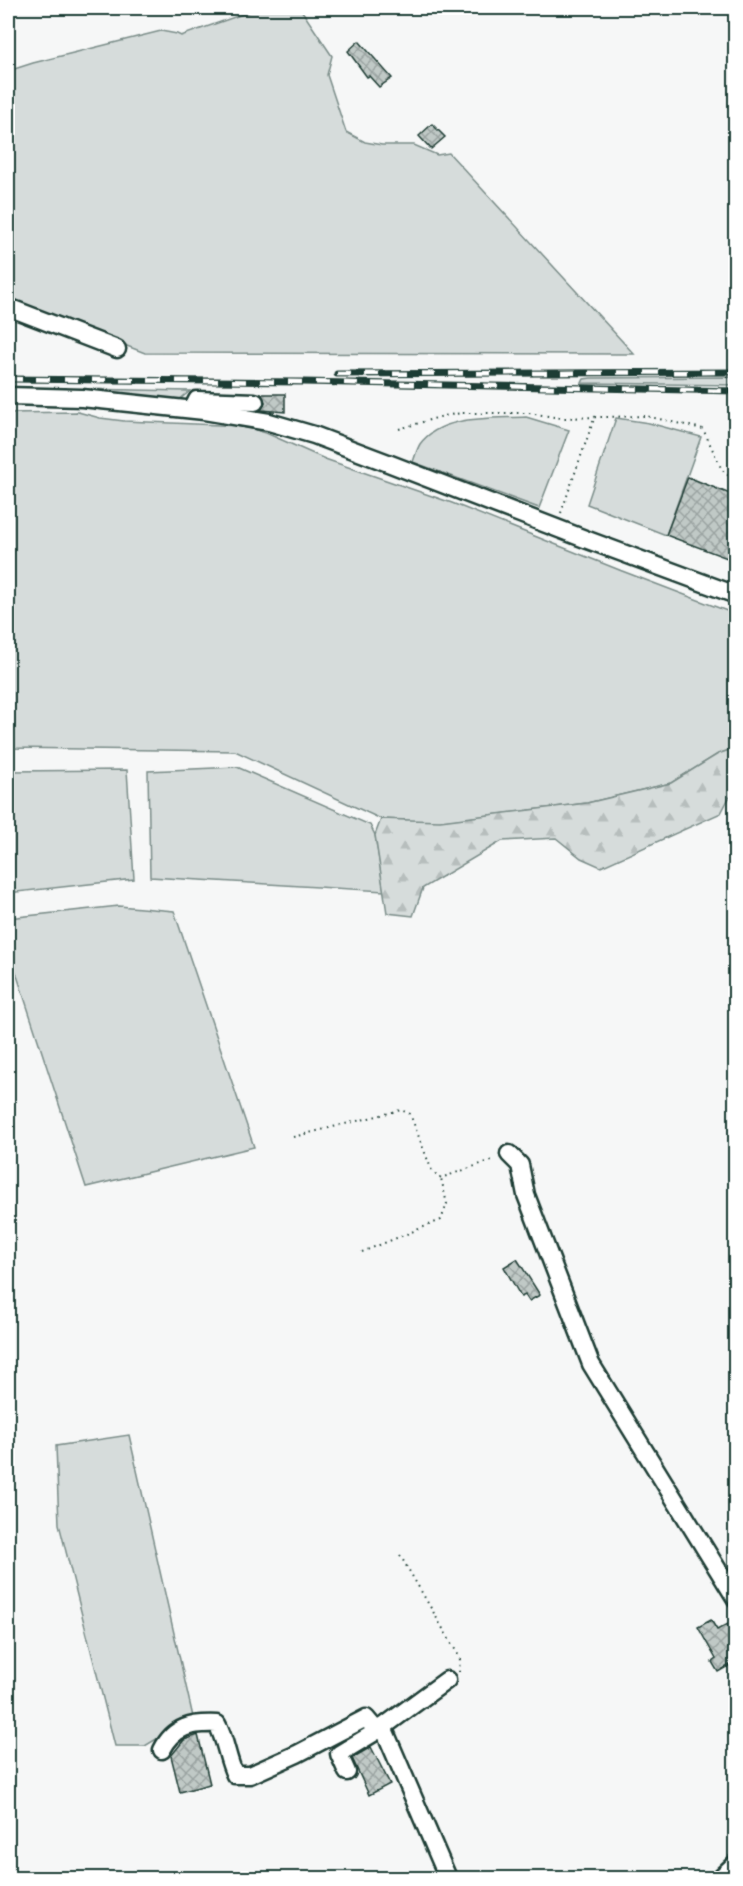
<svg xmlns="http://www.w3.org/2000/svg" width="743" height="1886" font-family="Mynerve,sans-serif">
  <style>
    .grass { fill: #d6dcdb; stroke: #7a8c88; stroke-width: 1.5 }
    .forest { fill: url(#forest-firs); stroke: #7a8c88; stroke-width: 1.5 }
    .building { fill: url(#building-cross-hatch); stroke: #1f3d34; stroke-width: 1.5 }
    .lines { fill: none; stroke-linecap: round; stroke-linejoin: round }
    .minor-casing { stroke: #1f3d34; stroke-width: 21 }
    .path { stroke: #1f3d34; stroke-width: 2; stroke-dasharray: 1.5 4.5; stroke-linecap: butt }
    .minor { stroke: #fff; stroke-width: 16 }
    .rail-casing { stroke: #1f3d34; stroke-width: 7 }
    .rail { stroke: #fff; stroke-width: 4.5; stroke-dasharray: 14; stroke-linecap: butt }
  </style>
  <defs>
    <pattern id="forest-firs" width="22" height="20" patternUnits="userSpaceOnUse" patternTransform="scale(1.5)"><rect width="22" height="20" fill="#d6dcdb"/><path d="M5 1l3.5 6h-7zM16 11l3.5 6h-7z" fill="#b7bebd"/></pattern>
    <pattern id="building-cross-hatch" width="8" height="8" patternUnits="userSpaceOnUse" patternTransform="scale(1.5)"><rect width="8" height="8" fill="#c0c9c6"/><path d="M0 0l8 8M0 8l8-8" fill="none" stroke="#9ba4a2"/></pattern>
  </defs>
  <rect width="100%" height="100%" fill="#f6f7f7"/>
  <filter id="ink" filterUnits="userSpaceOnUse"><feTurbulence type="fractalNoise" baseFrequency=".0167" numOctaves="2"/><feDisplacementMap in="SourceGraphic" scale="12" xChannelSelector="R" yChannelSelector="G"/><feConvolveMatrix kernelMatrix="1 2 1 2 8 2 1 2 1" color-interpolation-filters="sRGB"/></filter>
  <g filter="url(#ink)">
    <g class="grass">
      <polygon points="260,8 300,8 332,56 327,75 346,132 365,142 382,145 414,145 437,155 449,153 634,354 145,353 8,300 8,71 33,63 161,31 177,34 181,36"/>
      <polygon points="735,377 735,385 582,383 584,379 591,378"/>
      <polygon points="76,389 190,391 179,400 130,400"/>
      <polygon points="78,412 100,418 124,421 242,426 266,433 325,459 452,503 622,571 735,614 735,748 718,754 671,783 587,803 436,822 381,819 235,751 8,748 8,413"/>
      <path d="M526 417 569 430 539 508 413 462C415 456 417 449 420 444 442 414 493 419 526 417Z"/>
      <polygon points="616,418 649,423 701,437 666,535 587,504"/>
      <polygon points="237,767 370,825 375,835 384,891 150,877 148,771"/>
      <polygon points="127,770 134,879 8,893 8,771"/>
      <polygon points="119,906 174,911 254,1147 86,1187 8,948 8,918"/>
      <polygon points="129,1435 193,1717 145,1746 115,1746 59,1524 56,1446"/>
    </g>
    <polygon class="forest" points="735,748 735,793 729,798 721,813 601,867 581,858 556,838 502,841 423,888 413,916 387,913 375,835 381,819 440,821 587,803 671,783 718,754"/>
    <g class="building">
      <polygon points="359,41 392,78 379,87 369,76 367,77 348,51"/>
      <polygon points="432,124 445,137 431,149 419,136"/>
      <polygon points="261,394 285,394 285,412 261,410 265,402"/>
      <polygon points="688,477 735,496 735,561 666,535"/>
      <polygon points="517,1259 540,1295 529,1301 525,1295 521,1297 504,1267"/>
      <polygon points="711,1620 717,1630 728,1624 735,1642 735,1662 718,1672 712,1662 716,1659 698,1627"/>
      <polygon points="198,1735 210,1784 180,1792 171,1756 184,1740"/>
      <polygon points="371,1747 390,1784 369,1795 352,1758"/>
    </g>
    <g class="lines">
      <defs>
        <g id="minor">
          <polyline points="8,307 117,349"/>
          <polyline points="8,396 82,398 204,411 269,422 314,435 388,463 585,539 736,595"/>
          <polyline points="195,404 197,400 255,402"/>
          <polyline points="509,1154 520,1165 526,1195 591,1364 736,1599"/>
          <polyline points="447,1680 383,1727 448,1878"/>
          <path d="M162 1750C174 1726 192 1723 217 1724 226 1740 227 1759 235 1775H250L297 1754 366 1718 377 1731 383 1727"/>
          <polyline points="347,1772 339,1754 377,1731"/>
          <polyline points="720,1878 736,1863"/>
        </g>
      </defs>
      <use href="#minor" class="minor-casing"/>
      <g class="path">
        <polyline points="399,429 443,416 462,413 529,413 561,418 646,416 703,429 722,470 736,482"/>
        <polyline points="561,513 595,416"/>
        <polyline points="293,1137 401,1110 410,1114 432,1171 441,1178 495,1159"/>
        <polyline points="362,1252 441,1220 447,1204 441,1178"/>
        <polyline points="400,1555 460,1658 459,1672"/>
      </g>
      <use href="#minor" class="minor"/>
      <defs>
        <g id="rail">
          <polyline points="337,374 736,372"/>
          <polyline points="8,379 303,382 736,391"/>
        </g>
      </defs>
      <use href="#rail" class="rail-casing"/>
      <use href="#rail" class="rail"/>
    </g>
  </g>
  <rect width="743" height="1886" fill="none" stroke="#fff" stroke-width="30"/>
  <rect x="15" y="15" width="713" height="1856" fill="none" stroke="#1f3d34" stroke-width="2" filter="url(#ink)"/>
</svg>
